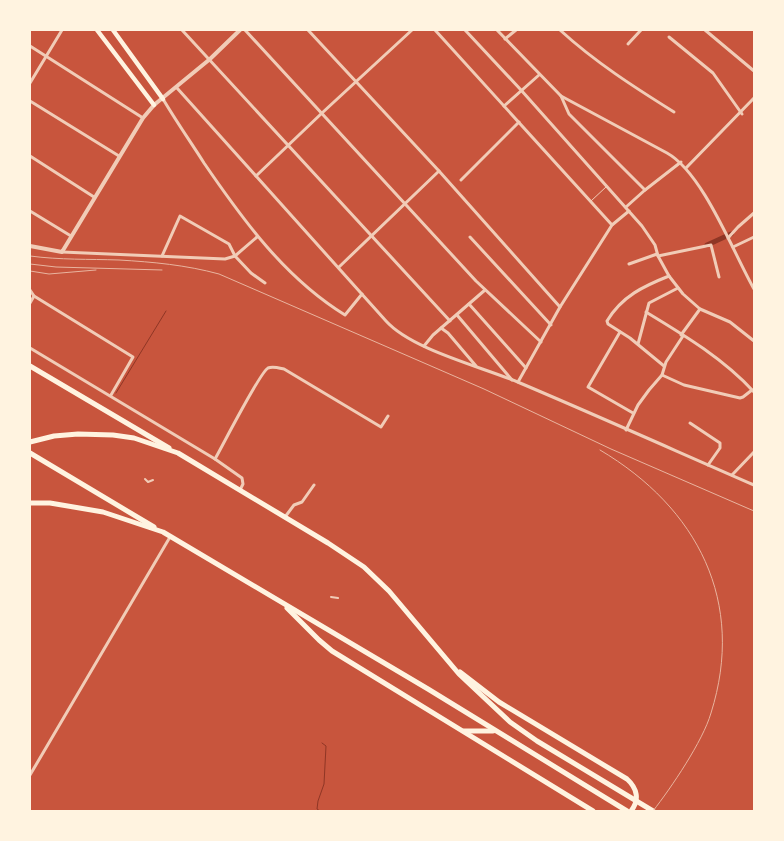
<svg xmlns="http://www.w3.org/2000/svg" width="784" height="841" font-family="Montserrat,sans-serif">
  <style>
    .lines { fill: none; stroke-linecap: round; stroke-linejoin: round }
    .stream { stroke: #8f3625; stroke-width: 1 }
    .canal { stroke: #8f3625; stroke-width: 5 }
    .service { stroke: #f1ccb7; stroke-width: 1 }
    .pedestrian { stroke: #f1ccb7; stroke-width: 2 }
    .minor { stroke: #f1ccb7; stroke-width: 3 }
    .tertiary { stroke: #f1ccb7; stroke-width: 4 }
    .secondary { stroke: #fff3e0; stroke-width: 4.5 }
    .trunk { stroke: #fff3e0; stroke-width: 5 }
    .tram { stroke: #e9b49f; stroke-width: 1 }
    .rail { stroke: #e9b49f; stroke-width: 1 }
  </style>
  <rect width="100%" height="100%" fill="#c8553d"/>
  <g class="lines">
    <g class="stream">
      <polyline points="116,393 166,311"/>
      <polyline points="320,811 317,809 318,801 324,784 326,746 322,743"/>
    </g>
    <polyline class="canal" points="707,245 731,234"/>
    <polyline class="service" points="591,201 606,187"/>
    <g class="pedestrian">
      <polyline points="145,479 148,482 153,480"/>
      <polyline points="331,597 338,598"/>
    </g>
    <g class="minor">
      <polyline points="182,30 450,321"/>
      <polyline points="245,30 476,281 541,342"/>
      <polyline points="308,30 439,171 560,307"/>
      <polyline points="435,30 612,225"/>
      <polyline points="465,30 521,90 642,226 655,245 658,256 669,276 683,294 700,309 730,322 754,341"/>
      <path d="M497 30 561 96 667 153C703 173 733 252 754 289"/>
      <path d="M560 30C595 62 634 87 674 112"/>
      <polyline points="705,30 754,71"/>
      <polyline points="669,37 713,73 742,114"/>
      <polyline points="505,39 516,30"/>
      <polyline points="628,44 641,30"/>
      <polyline points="30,46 143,118"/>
      <polyline points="30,83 62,30"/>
      <path d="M177 88 386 321C412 350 483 367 520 383 598 416 676 451 754 485"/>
      <polyline points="561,96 569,114 645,190"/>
      <path d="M163 99C176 121 190 141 204 163 243 220 285 278 345 315L362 294"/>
      <polyline points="30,101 119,156"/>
      <polyline points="504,106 539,75"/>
      <polyline points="30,156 94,197"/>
      <polyline points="686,168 754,98"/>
      <polyline points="256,176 322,113 412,30"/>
      <polyline points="461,180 519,122"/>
      <polyline points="626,207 645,190 681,162"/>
      <polyline points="30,211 71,236"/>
      <polyline points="470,237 551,325"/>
      <polyline points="728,238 738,227 754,213"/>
      <polyline points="733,247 754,237"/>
      <polyline points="62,252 225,259 235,256 257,237"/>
      <polyline points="162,256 180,216 229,244 235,256 251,273 265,283"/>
      <polyline points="658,256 711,245 719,277"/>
      <polyline points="629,264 657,254"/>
      <polyline points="339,267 439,171"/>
      <polyline points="30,290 34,296 133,357 111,395"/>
      <polyline points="30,303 34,296"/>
      <polyline points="469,304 526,368"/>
      <path d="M646 312C684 335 724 359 754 392"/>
      <polyline points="457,315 512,380"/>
      <polyline points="441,328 448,333 476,366"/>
      <polyline points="620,332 588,387 633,413"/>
      <polyline points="681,335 700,309"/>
      <polyline points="638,344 649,303 678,288"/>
      <polyline points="424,346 433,335 485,290"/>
      <polyline points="30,348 215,459 242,478 243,484 240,490"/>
      <path d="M664 366 630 338 608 324 607 321C622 296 644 286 669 276"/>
      <polyline points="662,375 684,385 740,398 743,397 752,390"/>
      <polyline points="518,382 560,307 612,225 629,211"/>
      <polyline points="690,423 720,443 720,448 708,465"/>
      <polyline points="626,430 638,405 649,390 662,375 666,362 683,336"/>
      <path d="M215 459C223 445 260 372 268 368 273 366 279 368 284 369L381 427 388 416"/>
      <polyline points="732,475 754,452"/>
      <polyline points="285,517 294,505 302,502 314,485"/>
      <polyline points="30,775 170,537"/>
    </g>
    <polyline class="tertiary" points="30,246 62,252 143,118 154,105 210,59 240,30"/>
    <g class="secondary">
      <polyline points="97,30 154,105"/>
      <polyline points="113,30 163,99"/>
    </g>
    <g class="trunk">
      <polyline points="30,366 169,448"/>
      <polyline points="30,442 54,436 78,434 113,435 134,438 178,453 328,543 364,567 389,591 459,674 510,722 537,741 653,811"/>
      <polyline points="30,453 154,527"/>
      <polyline points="30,503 50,503 103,512 163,532 428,689 627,811"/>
      <polyline points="287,608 319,640 332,651 593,811"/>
      <path d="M460 672 499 702 627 779C637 788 640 800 631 811"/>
      <polyline points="464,731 493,731"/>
    </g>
    <g class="tram">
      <path d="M30 256C60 260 89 259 119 260 153 262 186 265 219 274L484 389 611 449 754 511"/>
      <polyline points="30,264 56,267 162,270"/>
      <path d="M600 450C698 508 746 602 711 713 703 741 671 788 653 811"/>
    </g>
    <polyline class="rail" points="30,271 49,274 96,270"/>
  </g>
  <rect width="784" height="841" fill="none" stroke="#fff3e0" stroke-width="62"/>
</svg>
